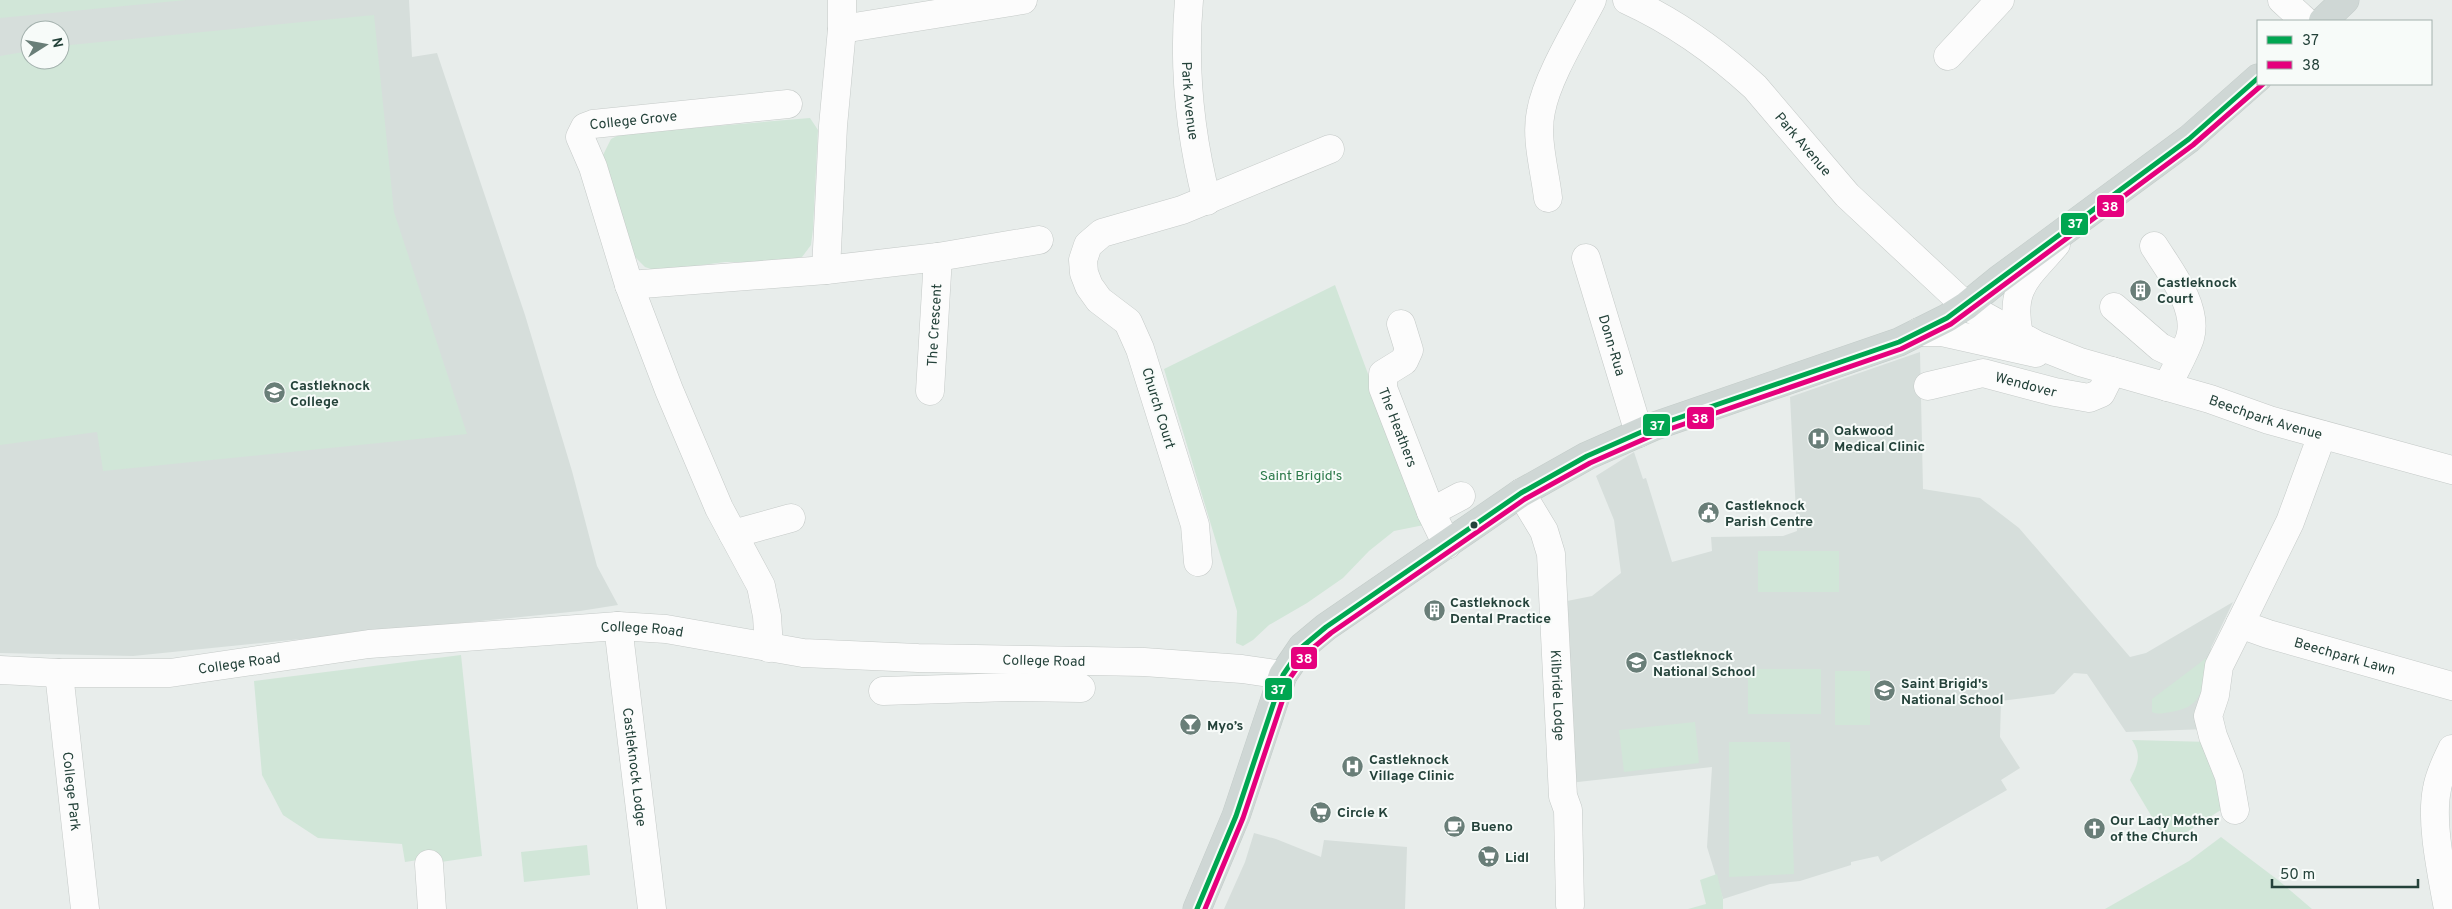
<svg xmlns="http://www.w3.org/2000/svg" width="2452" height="909" font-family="Overpass,sans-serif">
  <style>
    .built { fill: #d6dedb; fill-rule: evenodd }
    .green { fill: #d1e6d8 }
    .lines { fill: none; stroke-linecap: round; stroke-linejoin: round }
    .minor-casing { stroke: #c5cac8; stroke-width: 29 }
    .major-casing { stroke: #c3ccc9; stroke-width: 29 }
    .minor { stroke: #fcfcfc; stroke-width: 28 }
    .major { stroke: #cfd7d5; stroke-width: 28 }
    .bus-1-casing { stroke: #f7fbf9; stroke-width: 9 }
    .bus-2-casing { stroke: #f7fbf9; stroke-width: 9 }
    .bus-1 { stroke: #00a651; stroke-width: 5 }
    .bus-2 { stroke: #e5007d; stroke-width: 5 }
    .bus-dot { fill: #24423a; stroke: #f7fbf9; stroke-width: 2 }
    .labels { text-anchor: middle; stroke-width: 4; stroke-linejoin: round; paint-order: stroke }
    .street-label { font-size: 14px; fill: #24423a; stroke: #f7fbf9 }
    .poi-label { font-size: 14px; font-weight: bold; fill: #24423a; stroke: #f7fbf9; text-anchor: start }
    .park-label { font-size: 14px; fill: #2d7a4b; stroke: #f7fbf9 }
    .line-badge { stroke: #f7fbf9; stroke-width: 2 }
    .badge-label { font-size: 14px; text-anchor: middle; font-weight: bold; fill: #fff }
  </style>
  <rect width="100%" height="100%" fill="#e8edeb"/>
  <g class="built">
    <path d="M0 0H409L412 57 437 53 525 315 572 471 597 566 618 605 580 611 133 656 0 653ZM30 30H60V60H30Z"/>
    <polygon points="1920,352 1923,489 1980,498 2019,528 2130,657 2146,653 2233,602 2211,648 2207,688 2206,729 2126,732 2087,674 2074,673 2054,694 2001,701 2000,737 2020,768 2001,780 2007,790 1881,862 1878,856 1851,862 1851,865 1800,881 1770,884 1723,899 1707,847 1712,767 1569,783 1557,603 1592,596 1621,573 1614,520 1596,476 1634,452 1643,479 1646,478 1672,562 1712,551 1711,537 1783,536 1797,531 1790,397"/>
    <polygon points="1254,833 1276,839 1321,857 1324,840 1407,847 1405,909 1224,909 1245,862"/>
  </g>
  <g class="green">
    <polygon points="0,0 186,0 0,18"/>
    <polygon points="374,15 394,212 467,434 103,471 97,432 0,445 0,56 30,51 30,60 60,60 60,46"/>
    <polygon points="810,118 818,130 813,229 811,245 802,257 776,262 725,262 657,271 645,267 634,256 603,155 611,139 621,134"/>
    <polygon points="1335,285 1374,390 1429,524 1394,531 1369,551 1343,578 1307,603 1269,625 1253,640 1243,646 1236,643 1237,611 1164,369"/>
    <rect x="1758" y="551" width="81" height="41"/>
    <polygon points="461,655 482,856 434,863 431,858 405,862 402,844 318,838 283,815 262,775 254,681"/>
    <path d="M2209 656C2203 685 2205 707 2171 712 2164 713 2158 715 2152 712V699Z"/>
    <rect x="1748" y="669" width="73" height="45"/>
    <rect x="1835" y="671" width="35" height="54"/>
    <polygon points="1695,722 1699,763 1624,772 1619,730"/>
    <path d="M2132 740 2210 742 2227 806 2168 844 2130 780C2138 763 2142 756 2132 740Z"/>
    <polygon points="1729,742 1790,742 1794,874 1729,877"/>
    <polygon points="2221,837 2278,880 2312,909 2105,909 2189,861"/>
    <polygon points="587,845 590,875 524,882 521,852"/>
    <polygon points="1717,874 1723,899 1723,909 1688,909 1706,904 1700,880"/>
  </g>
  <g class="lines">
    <defs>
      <g id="minor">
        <path id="s1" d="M1189 0C1183 68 1190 135 1207 201"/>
        <path id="s2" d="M1627 0C1673 21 1718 53 1755 87L1847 195 1966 306 2037 345 2080 362 2210 399 2269 420 2452 470"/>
        <polyline points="2282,0 2305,21"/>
        <polyline points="842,29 1023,0"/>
        <polyline points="1948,56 2000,0"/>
        <path d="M1548 198C1545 171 1535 138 1541 111 1547 78 1576 31 1592 0"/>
        <path d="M2154 246C2169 270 2199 307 2190 338 2184 355 2174 371 2167 387"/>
        <path id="s3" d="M1586 258 1639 433"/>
        <polyline points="826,270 833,126 842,29 842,0"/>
        <polyline points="629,285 826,270 938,257 1039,240"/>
        <polyline points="2114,307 2160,347 2181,357"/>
        <path id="s4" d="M1401 324 1409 350 1404 361 1383 374V388L1431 512 1447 545"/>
        <polyline points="1919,332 1942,332 2036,353"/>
        <path d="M2019 335C2009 287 2027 278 2056 244"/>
        <path id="s5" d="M1928 386 1983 373 2055 392 2089 398 2101 393 2112 371"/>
        <path id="s6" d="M930 391 938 257"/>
        <path id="s7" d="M2322 435 2290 522 2240 624 2268 634 2452 686"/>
        <path id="s8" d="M1521 493 1544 531 1551 554 1563 796 1568 810 1570 905"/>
        <polyline points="1431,512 1461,496"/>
        <polyline points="733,534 791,518"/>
        <polyline points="1198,562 1195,525 1140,349 1128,322 1099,300 1089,286 1084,273 1083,260 1088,245 1102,233 1182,210 1330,149"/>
        <path id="s9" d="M618 626 652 909"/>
        <path id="s10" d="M769 648 767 616 761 586 719 508 669 390 629 285 593 167 580 137 585 127 593 124 788 104"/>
        <path id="s11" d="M0 670 59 673H170L369 644 618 626 666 629 803 653 918 658 1144 662 1242 669 1283 675"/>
        <path id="s12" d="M59 673 85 909"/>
        <polyline points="883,691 1010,687 1081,688"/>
        <polyline points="2235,810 2229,776 2213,736 2208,716 2215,695 2219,666 2240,624"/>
        <polyline points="429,864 432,909"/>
        <path d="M2448 909C2442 875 2430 822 2437 789 2439 775 2446 762 2452 749"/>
      </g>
      <g id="major">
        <polyline points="2323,21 2345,0"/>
        <polyline points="1197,909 1236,816 1283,675 1302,647 1326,627 1521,493 1587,456 1655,426 1899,342 1947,318 1966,306 1998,280 2189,139 2258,78"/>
      </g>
    </defs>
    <use href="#minor" class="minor-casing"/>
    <use href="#major" class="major-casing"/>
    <use href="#minor" class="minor"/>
    <use href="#major" class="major"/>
    <defs>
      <polyline id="bus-1" points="1197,909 1236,816 1283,675 1302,647 1326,627 1521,493 1587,456 1655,426 1899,342 1947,318 2189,139 2258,78"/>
      <polyline id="bus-2" points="1205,909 1243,818 1290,678 1308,652 1331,633 1525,499 1590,463 1658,433 1901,349 1951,324 2193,145 2263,84"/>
    </defs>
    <use href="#bus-1" class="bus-1-casing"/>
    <use href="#bus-2" class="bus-2-casing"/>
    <use href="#bus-1" class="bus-1"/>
    <use href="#bus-2" class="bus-2"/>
  </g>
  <defs>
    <symbol id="building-disc" viewBox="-11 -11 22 22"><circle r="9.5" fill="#697e78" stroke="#f7fbf9"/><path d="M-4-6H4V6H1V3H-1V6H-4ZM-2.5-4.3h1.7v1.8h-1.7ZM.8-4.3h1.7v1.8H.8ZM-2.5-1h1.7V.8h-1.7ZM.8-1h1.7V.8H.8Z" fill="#fff"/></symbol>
    <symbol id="school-disc" viewBox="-11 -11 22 22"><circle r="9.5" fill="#697e78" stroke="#f7fbf9"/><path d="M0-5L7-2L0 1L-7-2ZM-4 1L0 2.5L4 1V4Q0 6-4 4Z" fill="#fff"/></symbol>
    <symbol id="hospital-disc" viewBox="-11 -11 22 22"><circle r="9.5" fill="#697e78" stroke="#f7fbf9"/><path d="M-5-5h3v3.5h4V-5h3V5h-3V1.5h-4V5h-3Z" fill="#fff"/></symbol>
    <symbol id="civic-disc" viewBox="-11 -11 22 22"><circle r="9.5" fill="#697e78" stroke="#f7fbf9"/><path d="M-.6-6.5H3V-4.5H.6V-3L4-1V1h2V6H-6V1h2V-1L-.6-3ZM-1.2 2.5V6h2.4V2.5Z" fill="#fff"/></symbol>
    <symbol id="bar-disc" viewBox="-11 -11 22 22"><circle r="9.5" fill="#697e78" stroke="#f7fbf9"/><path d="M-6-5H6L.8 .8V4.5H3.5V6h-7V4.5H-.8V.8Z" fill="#fff"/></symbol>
    <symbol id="supermarket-disc" viewBox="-11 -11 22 22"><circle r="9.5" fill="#697e78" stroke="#f7fbf9"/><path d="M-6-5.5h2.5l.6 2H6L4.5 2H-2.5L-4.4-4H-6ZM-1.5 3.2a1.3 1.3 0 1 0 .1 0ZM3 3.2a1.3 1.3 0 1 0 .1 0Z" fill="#fff"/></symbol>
    <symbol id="cafe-disc" viewBox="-11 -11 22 22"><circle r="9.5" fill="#697e78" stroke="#f7fbf9"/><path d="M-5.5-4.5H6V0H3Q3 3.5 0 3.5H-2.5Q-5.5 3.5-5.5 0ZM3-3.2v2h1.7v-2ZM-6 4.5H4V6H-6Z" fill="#fff"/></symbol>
    <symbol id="church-disc" viewBox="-11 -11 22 22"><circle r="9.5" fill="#697e78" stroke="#f7fbf9"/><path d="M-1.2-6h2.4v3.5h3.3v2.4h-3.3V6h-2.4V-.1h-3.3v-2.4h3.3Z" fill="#fff"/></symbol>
  </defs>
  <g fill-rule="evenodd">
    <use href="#building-disc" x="2128" y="278" width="25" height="25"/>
    <use href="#school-disc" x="262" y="380" width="25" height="25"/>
    <use href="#hospital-disc" x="1806" y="426" width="25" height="25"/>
    <use href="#civic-disc" x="1696" y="500" width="25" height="25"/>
    <use href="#building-disc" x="1422" y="598" width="25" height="25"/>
    <use href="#school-disc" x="1624" y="650" width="25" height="25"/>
    <use href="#school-disc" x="1872" y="678" width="25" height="25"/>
    <use href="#bar-disc" x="1178" y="712" width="25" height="25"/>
    <use href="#hospital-disc" x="1340" y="754" width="25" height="25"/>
    <use href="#supermarket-disc" x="1308" y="800" width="25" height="25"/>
    <use href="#cafe-disc" x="1442" y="814" width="25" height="25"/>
    <use href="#church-disc" x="2082" y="816" width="25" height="25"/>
    <use href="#supermarket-disc" x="1476" y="844" width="25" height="25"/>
  </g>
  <circle class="bus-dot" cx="1474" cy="525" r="4.5"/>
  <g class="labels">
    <g class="street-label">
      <text dy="5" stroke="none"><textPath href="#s1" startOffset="101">Park Avenue</textPath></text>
      <text dy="5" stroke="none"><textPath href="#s10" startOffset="608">College Grove</textPath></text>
      <text dy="5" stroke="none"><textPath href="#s2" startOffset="230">Park Avenue</textPath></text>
      <text dy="5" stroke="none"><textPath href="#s6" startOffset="66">The Crescent</textPath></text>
      <text dy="5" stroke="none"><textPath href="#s3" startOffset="91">Donn-Rua</textPath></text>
      <text dy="5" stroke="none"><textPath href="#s5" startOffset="101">Wendover</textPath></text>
      <text transform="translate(1159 408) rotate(73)" y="5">Church Court</text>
      <text dy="5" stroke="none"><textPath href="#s2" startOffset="781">Beechpark Avenue</textPath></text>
      <text dy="5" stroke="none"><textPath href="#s4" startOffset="120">The Heathers</textPath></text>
      <text dy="5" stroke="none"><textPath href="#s11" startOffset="645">College Road</textPath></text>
      <text dy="5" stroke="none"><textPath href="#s7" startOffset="316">Beechpark Lawn</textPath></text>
      <text dy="5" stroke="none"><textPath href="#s11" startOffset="1049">College Road</textPath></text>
      <text dy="5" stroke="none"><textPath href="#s11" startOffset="240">College Road</textPath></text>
      <text dy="5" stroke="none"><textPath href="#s8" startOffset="210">Kilbride Lodge</textPath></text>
      <text dy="5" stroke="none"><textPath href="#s9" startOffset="142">Castleknock Lodge</textPath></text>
      <text dy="5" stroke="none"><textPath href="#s12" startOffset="119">College Park</textPath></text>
    </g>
    <g class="poi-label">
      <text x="2157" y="287">Castleknock<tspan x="2157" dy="16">Court</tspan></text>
      <text x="290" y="390">Castleknock<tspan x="290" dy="16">College</tspan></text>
      <text x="1834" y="435">Oakwood<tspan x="1834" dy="16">Medical Clinic</tspan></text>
      <text x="1725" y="510">Castleknock<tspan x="1725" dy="16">Parish Centre</tspan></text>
      <text x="1450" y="607">Castleknock<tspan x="1450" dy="16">Dental Practice</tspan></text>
      <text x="1653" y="660">Castleknock<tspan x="1653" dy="16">National School</tspan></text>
      <text x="1901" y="688">Saint Brigid's<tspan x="1901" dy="16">National School</tspan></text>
      <text x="1207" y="730">Myo’s</text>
      <text x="1369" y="764">Castleknock<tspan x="1369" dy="16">Village Clinic</tspan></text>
      <text x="1337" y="817">Circle K</text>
      <text x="2110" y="825">Our Lady Mother<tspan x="2110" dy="16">of the Church</tspan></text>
      <text x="1471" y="831">Bueno</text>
      <text x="1505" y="862">Lidl</text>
    </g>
    <g class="park-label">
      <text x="1301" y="480">Saint Brigid's</text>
    </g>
  </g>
  <g class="line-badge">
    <rect x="2096" y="194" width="29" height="24" rx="5" fill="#e5007d"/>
    <rect x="2060" y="212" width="29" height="24" rx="5" fill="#00a651"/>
    <rect x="1686" y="406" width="29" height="24" rx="5" fill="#e5007d"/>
    <rect x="1642" y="413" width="29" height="24" rx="5" fill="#00a651"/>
    <rect x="1290" y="646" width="28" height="24" rx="5" fill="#e5007d"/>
    <rect x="1264" y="677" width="29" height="24" rx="5" fill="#00a651"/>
  </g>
  <g class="badge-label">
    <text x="2110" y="211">38</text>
    <text x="2075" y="228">37</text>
    <text x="1700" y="423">38</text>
    <text x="1657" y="430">37</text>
    <text x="1304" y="663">38</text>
    <text x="1278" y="694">37</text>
  </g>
  <rect x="2257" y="20" width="175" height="65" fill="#f7fbf9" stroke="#a3b1ad"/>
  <rect x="2267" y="36" width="25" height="8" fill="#00a651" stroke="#a3b1ad"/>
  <text x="2302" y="45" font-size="15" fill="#24423a">37</text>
  <rect x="2267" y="61" width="25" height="8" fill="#e5007d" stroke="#a3b1ad"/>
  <text x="2302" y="70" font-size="15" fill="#24423a">38</text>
  <g transform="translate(45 45) rotate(79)"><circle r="24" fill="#f7fbf9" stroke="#a3b1ad"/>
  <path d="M0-4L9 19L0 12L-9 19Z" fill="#697e78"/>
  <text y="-8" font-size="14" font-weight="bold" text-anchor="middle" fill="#24423a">N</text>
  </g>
  <path d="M2272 879v8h146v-8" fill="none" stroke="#24423a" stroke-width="2.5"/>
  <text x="2280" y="879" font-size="15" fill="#24423a" stroke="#f7fbf9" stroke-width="4" paint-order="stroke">50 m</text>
</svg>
